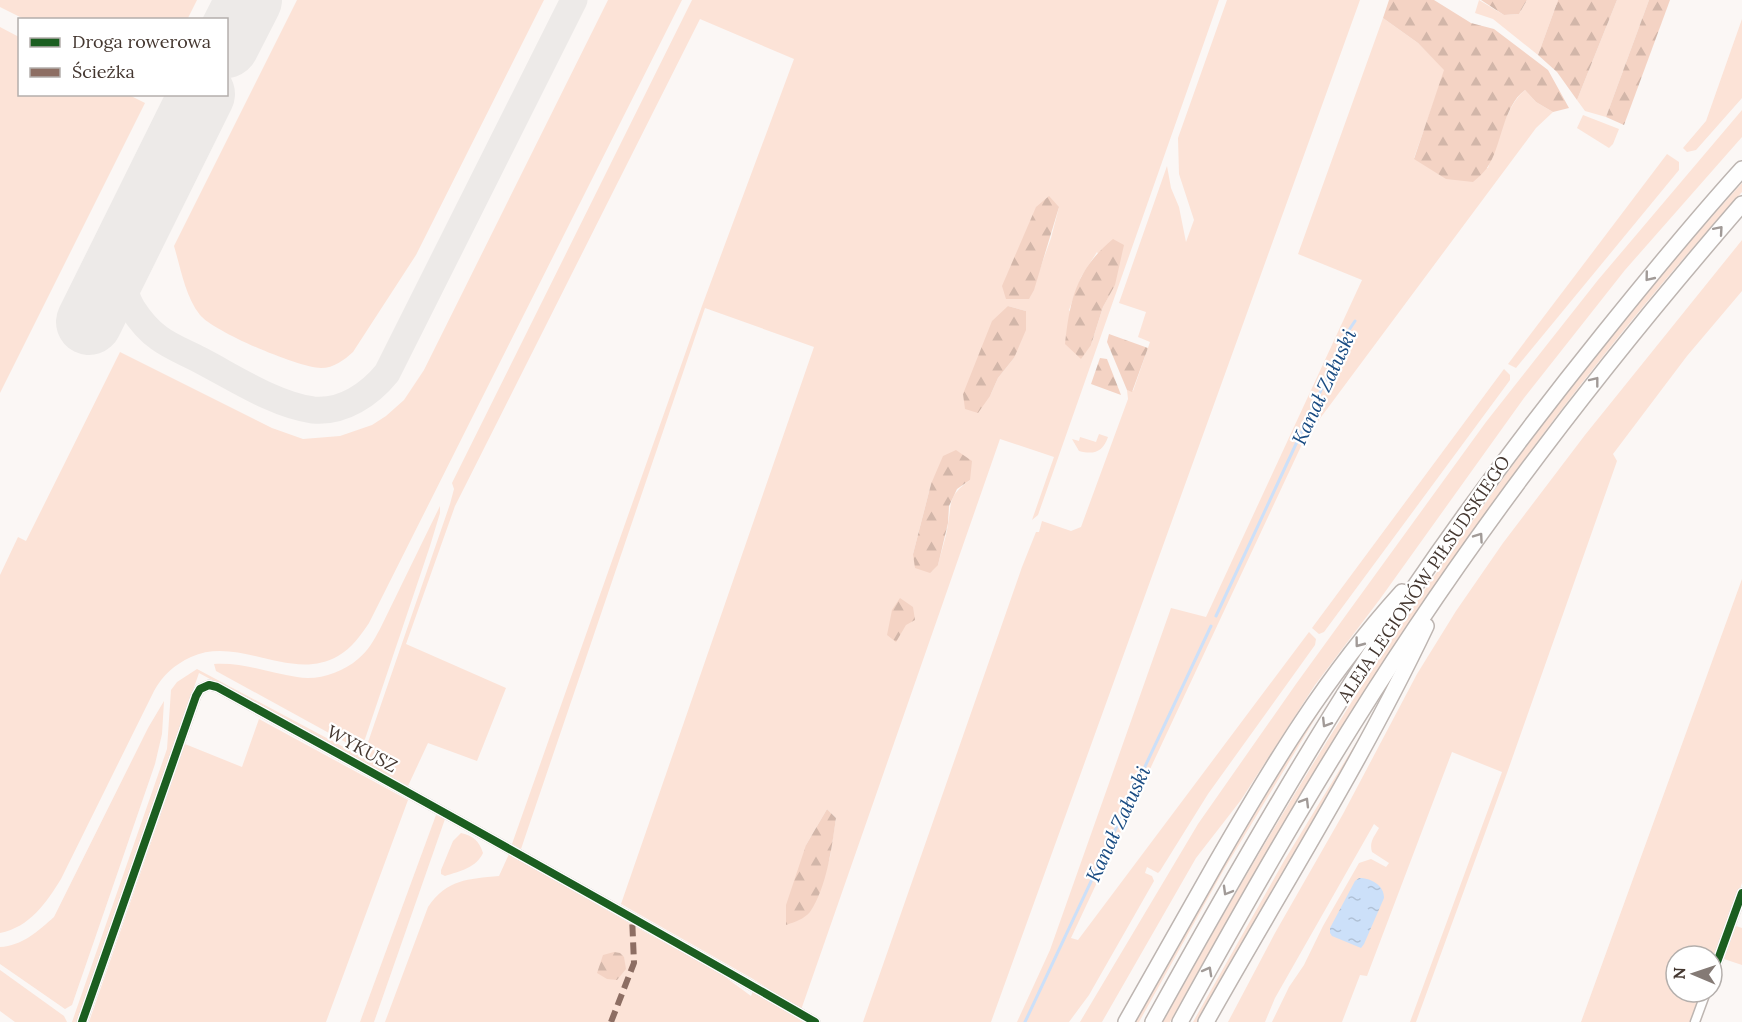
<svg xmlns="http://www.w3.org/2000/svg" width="1742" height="1022" font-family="Lora,serif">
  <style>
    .grass { fill: #fce3d7; fill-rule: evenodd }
    .forest { fill: url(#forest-firs) }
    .water { fill: url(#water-ripples) }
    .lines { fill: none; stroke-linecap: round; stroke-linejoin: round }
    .stream { stroke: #cce0f9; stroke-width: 3 }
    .taxiway { stroke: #edeae8; stroke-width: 27 }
    .runway { stroke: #edeae8; stroke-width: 66 }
    .minor-casing { stroke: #bdb5b1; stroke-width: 11 }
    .motorway-casing { stroke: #bdb5b1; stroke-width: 18 }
    .minor { stroke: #fefefe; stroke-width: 8 }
    .motorway { stroke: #fefefe; stroke-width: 15 }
    .quiet { stroke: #8d6e63; stroke-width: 6; stroke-dasharray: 12 6; stroke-linecap: butt }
    .cycleway-casing { stroke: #fff; stroke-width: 11 }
    .cycleway { stroke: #1b5e20; stroke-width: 8 }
    .oneway { stroke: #a19a97 }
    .labels { text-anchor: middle; stroke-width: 4.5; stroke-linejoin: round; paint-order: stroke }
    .street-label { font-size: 18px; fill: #443730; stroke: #fff }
    .water-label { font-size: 20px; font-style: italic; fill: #194b82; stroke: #fff }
  </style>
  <defs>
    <pattern id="forest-firs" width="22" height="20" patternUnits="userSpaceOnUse" patternTransform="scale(1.5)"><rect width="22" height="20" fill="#f4d3c4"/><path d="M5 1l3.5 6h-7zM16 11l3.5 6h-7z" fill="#d2b6a9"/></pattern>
    <pattern id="water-ripples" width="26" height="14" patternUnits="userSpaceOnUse" patternTransform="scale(1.5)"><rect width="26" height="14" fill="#cce0f9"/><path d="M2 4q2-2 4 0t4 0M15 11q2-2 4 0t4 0" fill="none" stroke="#b0c1d6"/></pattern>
  </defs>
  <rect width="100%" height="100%" fill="#fbf7f5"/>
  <g class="grass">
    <polygon points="0,0 197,0 187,20 24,19 0,7"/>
    <path d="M297 0H544L416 255 353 352C344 360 334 368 321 368 299 368 214 332 200 315 185 296 181 269 174 246Z"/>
    <path d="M608 0H682L369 623C361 635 352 648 338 656 291 683 239 635 191 657 174 665 163 675 154 691L61 879C46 903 30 927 0 933V575L18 537 26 541 120 352 272 428 303 439 340 436 372 425 386 416 404 400 424 370Z"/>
    <path d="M692 0H1219L1038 515 1032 520 1054 457 1000 439 801 1010 753 979 621 904 814 347 705 308 521 849 512 844 702 306 794 59 700 19 455 506 406 644 506 688 477 761 428 743 408 786 199 673 77 1022H72L167 749 171 690 177 682 197 669 351 751 358 753 365 751 450 504 454 489 452 483ZM1059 207 1051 238 1030 297 1006 299ZM1097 252 1115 284 1103 307 1091 345 1069 310 1081 277ZM1008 306 1026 311 1014 358 998 378 990 396ZM970 480C948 496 952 501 948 524 946 538 941 552 938 565L913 554 931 484ZM827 809 836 818 830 857 818 896 806 845Z"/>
    <polygon points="1227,0 1360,0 991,1022 863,1022 1022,567 1036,532 1039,532 1042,521 1071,531 1081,527 1128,399 1127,390 1133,391 1150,342 1138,337 1146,312 1119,303 1167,166 1171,188 1179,207 1186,242 1194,220 1179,174 1178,138"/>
    <polygon points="1479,0 1504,15 1519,14 1527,0 1558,0 1538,55 1493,19 1475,13"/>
    <polygon points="1617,0 1649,0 1606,117 1585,111 1577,100"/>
    <path d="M1383 18 1418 43 1445 70 1414 158 1488 168C1496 145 1507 104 1525 90L1536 102 1553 112 1536 128 1304 440 1071 938 1078 940 1309 632 1316 639 1315 645 1208 794 1160 871 1158 873 1147 867 1145 873 1152 876 1154 881 1089 995 1069 1022H1017L1050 950 1171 608 1206 617 1362 280 1298 254Z"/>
    <polygon points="1742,19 1742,98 1696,150 1687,152 1683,148 1706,121"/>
    <polygon points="0,27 19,37 20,94 129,95 145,103 0,393"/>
    <polygon points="1742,110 1742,137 1625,270 1524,398 1380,599 1315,685 1241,800 1196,858 1102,1022 1080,1022 1198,824 1296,684 1486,422 1598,280"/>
    <polygon points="1583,115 1619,129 1613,144 1609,148 1577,128"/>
    <polygon points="1667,154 1679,162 1679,170 1516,368 1508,364"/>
    <path d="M1742 183V192C1515 443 1333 726 1170 1022H1163C1328 723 1512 436 1742 183Z"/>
    <path d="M1742 240V291L1687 356 1613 454 1617 461 1507 773 1416 1022H1410L1502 772 1452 752 1367 976 1360 975 1342 1022H1272L1289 987 1304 965 1323 926 1359 863 1371 859 1386 867 1389 863 1372 852C1369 842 1374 837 1379 828L1374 824 1275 998 1265 1022H1228L1275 933 1343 814 1417 674 1456 611 1503 543 1585 435Z"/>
    <polygon points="1504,369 1510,375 1510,380 1324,632 1319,634 1312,628"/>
    <path d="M1099 434 1108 437C1103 452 1094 455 1079 451L1072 439 1079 441 1080 437 1096 442Z"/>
    <path d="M440 506V513L430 546 365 739C361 745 356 745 349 744L216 671 214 664C243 662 269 673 297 677 317 681 342 673 358 659 368 651 374 640 380 629Z"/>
    <polygon points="1742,579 1742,883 1712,965 1712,956 1676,956 1676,992 1702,992 1691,1022 1581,1022"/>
    <path d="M1328 694H1330L1223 871 1139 1022H1133C1196 911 1257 799 1328 694Z"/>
    <path d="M164 701 162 734 155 764 72 1005 65 1009 0 964V947C22 946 38 931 54 917L148 728Z"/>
    <polygon points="259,719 408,800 326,1022 89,1022 185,744 242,767"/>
    <polygon points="1370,720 1344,771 1240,946 1198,1022 1193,1022 1284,861"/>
    <polygon points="436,815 445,819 374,1022 360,1022"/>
    <path d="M461 833C474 836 479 841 483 853 476 868 460 871 445 876L441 874V870L453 841Z"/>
    <path d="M509 854 645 932 717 971 751 996 753 991 803 1022H385L428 907C447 879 468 879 499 876Z"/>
    <polygon points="1736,926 1742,928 1742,965 1724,959"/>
    <polygon points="0,970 64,1016 67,1022 15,1022 0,1011"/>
  </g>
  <g class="forest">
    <path d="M1389 0H1434L1471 23 1494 29 1548 70 1569 108 1553 112 1536 102 1525 90C1502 107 1502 147 1487 168 1483 173 1478 178 1473 182L1446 179 1414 159 1444 70 1418 43 1383 18Z"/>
    <polygon points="1481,0 1527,0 1519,14 1504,15"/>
    <polygon points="1558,0 1617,0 1577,100 1557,72 1538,55"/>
    <polygon points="1649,0 1670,0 1624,125 1606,117"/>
    <polygon points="1049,196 1059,207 1034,290 1029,299 1006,299 1002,286 1036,207"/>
    <path d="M1113 239 1124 245 1115 285 1103 307 1091 345 1081 359 1065 344C1070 298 1077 269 1113 239Z"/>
    <polygon points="1008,306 1026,311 1026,330 1014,358 998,378 990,396 978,413 965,409 963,394 992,321"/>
    <polygon points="1109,334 1148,348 1132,392 1127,390 1107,342"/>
    <polygon points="1100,358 1107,359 1121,395 1091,384"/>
    <polygon points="956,450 972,461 970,480 957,489 949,506 948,523 938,565 930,573 915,568 913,554 931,484 943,456"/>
    <polygon points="900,598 913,607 915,620 906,625 896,642 887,635 892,610"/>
    <path d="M827 809 836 818C832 846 827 887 810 912 804 919 795 922 786 925V905L806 845Z"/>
    <polygon points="614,952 620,953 624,957 626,969 617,980 607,979 597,973 603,955"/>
  </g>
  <path class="water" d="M1359 878C1371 878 1384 885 1384 898L1364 944 1361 948 1332 936 1330 933V928L1355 881Z"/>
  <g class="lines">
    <g class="stream">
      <polyline points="1216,616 1349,330 1355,321"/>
      <polyline points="1025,1022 1211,626"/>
    </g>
    <path class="taxiway" d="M122 255C122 273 122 291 132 308 139 319 149 331 159 338 171 347 187 353 200 360 233 377 275 405 313 410 343 413 370 394 387 373L574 0"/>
    <g class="runway">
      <polyline points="226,45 249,0"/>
      <polyline points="89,322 202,94"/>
    </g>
    <defs>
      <g id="minor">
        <polyline points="1712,976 1742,893"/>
        <path d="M82 1022 196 696 200 689 209 685 217 687C417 797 617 908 815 1022"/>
        <polyline points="1695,1022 1706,992"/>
      </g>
      <g id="motorway">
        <path d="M1126 1022C1156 969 1186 916 1216 863 1273 764 1326 676 1402 592"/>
        <path d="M1153 1022C1219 903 1286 785 1359 671 1434 553 1517 441 1604 333 1649 277 1694 222 1742 169"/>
        <path d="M1180 1022C1254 888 1330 755 1416 627 1515 479 1625 339 1742 204"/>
        <path d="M1206 1022C1280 890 1361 763 1426 626"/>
      </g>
    </defs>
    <use href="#minor" class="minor-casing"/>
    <use href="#motorway" class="motorway-casing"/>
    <use href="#minor" class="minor"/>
    <use href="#motorway" class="motorway"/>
    <polyline class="quiet" points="611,1022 634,963 632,916"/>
    <defs>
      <g id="cycleway">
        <polyline points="1712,976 1742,893"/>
        <path d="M82 1022 196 696 200 689 209 685 217 687C417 797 617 908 815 1022"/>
      </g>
    </defs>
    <use href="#cycleway" class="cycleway-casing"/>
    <use href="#cycleway" class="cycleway"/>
  </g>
  <defs><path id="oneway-chevron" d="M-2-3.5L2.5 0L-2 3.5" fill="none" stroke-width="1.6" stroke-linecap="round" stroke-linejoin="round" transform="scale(1.5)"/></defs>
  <g class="oneway">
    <use href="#oneway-chevron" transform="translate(1719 230) rotate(-49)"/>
    <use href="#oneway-chevron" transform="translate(1649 277) rotate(129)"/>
    <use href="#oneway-chevron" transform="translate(1595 381) rotate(-52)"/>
    <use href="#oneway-chevron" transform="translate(1479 537) rotate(-55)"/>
    <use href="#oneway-chevron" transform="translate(1359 643) rotate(127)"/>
    <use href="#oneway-chevron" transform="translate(1326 723) rotate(122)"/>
    <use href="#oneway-chevron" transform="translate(1305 802) rotate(-59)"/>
    <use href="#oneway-chevron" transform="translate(1227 891) rotate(120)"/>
    <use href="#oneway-chevron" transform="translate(1208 971) rotate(-61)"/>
  </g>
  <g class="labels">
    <g class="street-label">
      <text transform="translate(1424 579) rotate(-56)" y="6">ALEJA LEGIONÓW PIŁSUDSKIEGO</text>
      <text transform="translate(362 749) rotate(29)" y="6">WYKUSZ</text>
    </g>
    <g class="water-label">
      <text transform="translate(1324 387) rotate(-65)" y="7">Kanał Załuski</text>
      <text transform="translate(1118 824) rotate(-65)" y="7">Kanał Załuski</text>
    </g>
  </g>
  <rect x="18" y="18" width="210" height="78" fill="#ffffff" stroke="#b4afac" stroke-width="1.5"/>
  <rect x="30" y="38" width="30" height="9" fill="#1b5e20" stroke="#b4afac" stroke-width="1.5"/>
  <text x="72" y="48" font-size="18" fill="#443730">Droga rowerowa</text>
  <rect x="30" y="68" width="30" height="9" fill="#8d6e63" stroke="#b4afac" stroke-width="1.5"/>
  <text x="72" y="78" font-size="18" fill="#443730">Ścieżka</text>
  <g transform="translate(1694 974) rotate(272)"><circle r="28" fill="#ffffff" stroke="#b4afac" stroke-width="1.5"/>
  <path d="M0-4.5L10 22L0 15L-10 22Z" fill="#847a75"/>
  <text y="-9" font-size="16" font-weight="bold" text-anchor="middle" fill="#443730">N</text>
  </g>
</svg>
